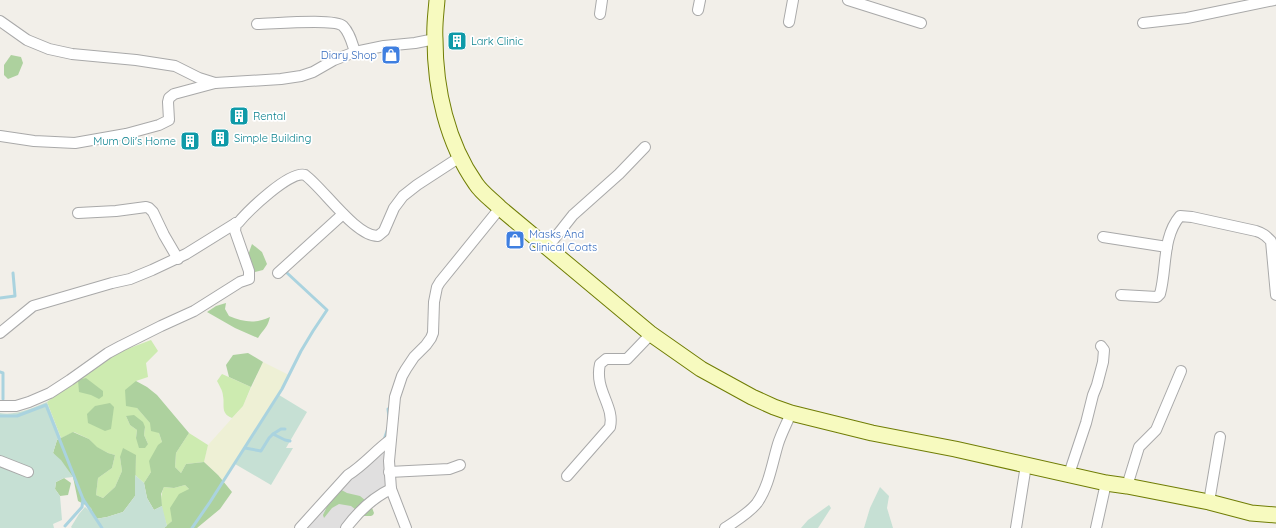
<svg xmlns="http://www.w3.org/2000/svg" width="1276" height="528" font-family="Quicksand,sans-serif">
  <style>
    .residential { fill: #e0dfdf }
    .farmland { fill: #eef0d5 }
    .grass { fill: #cdebb0; fill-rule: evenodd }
    .forest { fill: #add19e }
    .wetland { fill: #c6e0d4 }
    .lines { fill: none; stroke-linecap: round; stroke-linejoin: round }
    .stream { stroke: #aad3df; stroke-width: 3 }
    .street-casing { stroke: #a9a9a9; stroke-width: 12 }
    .secondary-casing { stroke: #707d05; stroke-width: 17 }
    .street { stroke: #fff; stroke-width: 10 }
    .secondary { stroke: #f7fabf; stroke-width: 15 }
    .labels { text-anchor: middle; stroke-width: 3.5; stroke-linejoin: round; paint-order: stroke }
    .culture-label { font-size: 11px; fill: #0d838f; stroke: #fff; text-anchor: start }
    .shop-label { font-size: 11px; fill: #366cbe; stroke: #fff; text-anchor: end }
  </style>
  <rect width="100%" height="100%" fill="#f2efe9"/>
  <polygon class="residential" points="384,450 386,451 386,482 384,487 341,528 302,528 352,475"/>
  <polygon class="farmland" points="263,362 289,375 282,389 224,482 218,475 204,462 208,445 243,406"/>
  <g class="grass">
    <path d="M151 340 158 351 146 363 148 377 136 381 137 408 159 433 162 442 151 472 144 483 135 475 136 455 120 457 122 471 115 487 103 498 96 495 98 478 112 468 115 455 108 453 96 447 89 439 74 432 61 438 47 402 72 383 114 354ZM126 416 145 427 144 435 148 444 136 438 137 430 130 425Z"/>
    <path d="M222 374 251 387 243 406 232 418C220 413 225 405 223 396 223 391 219 385 217 381Z"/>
    <polygon points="189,433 208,445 204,462 186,464 181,473 175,467 176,453"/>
    <path d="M185 485 189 489 172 521 167 526C163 513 158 500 164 487L174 488Z"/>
  </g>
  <g class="forest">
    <polygon points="11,55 21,57 23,63 18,75 8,79 4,75 4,65"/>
    <path d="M252 244 262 252 267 264 263 270 255 272C244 263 248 255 252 244Z"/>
    <path d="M226 303 225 309 229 316C243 322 256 324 270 317 267 329 264 328 258 338L235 328 207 312 216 306Z"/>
    <polygon points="248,353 263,362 251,387 229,377 226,365 233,355"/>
    <polygon points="86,378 103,391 103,396 99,399 91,395 79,392 78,380"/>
    <polygon points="136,381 147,387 157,395 189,433 176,453 175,467 181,473 186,464 204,462 218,475 232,492 220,509 197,528 164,528 172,521 170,508 179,494 189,489 185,485 174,488 164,487 161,494 162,506 154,510 147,498 144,483 151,472 149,461 158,445 162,442 159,433 151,431 150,423 137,408 126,406 125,390"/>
    <polygon points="110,403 114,407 111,429 105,431 88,423 87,414 95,406"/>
    <polygon points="134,415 143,422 145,427 144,435 148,444 145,448 139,448 136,438 137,430 130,425 126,416"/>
    <polygon points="73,432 89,439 97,447 108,453 115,455 112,468 98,478 96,495 103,498 115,487 122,471 120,457 123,448 136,455 135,496 123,512 107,517 95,519 91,508 78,501 73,477 53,453 57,440"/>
    <polygon points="64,478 71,483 68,495 60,496 55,489 56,482"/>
    <path d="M336 487 347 493 360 496 371 505 374 513 373 515 371 516H364L351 506 339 504 332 508 324 518 323 515C328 505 331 496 336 487Z"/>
  </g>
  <g class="wetland">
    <polygon points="279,395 307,412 286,448 293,448 271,485 235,464"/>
    <path d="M47 402 61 438 57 440 53 453 61 460 73 477 64 478 56 482 55 489 60 496 62 520 53 524 54 528H0V413C16 416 32 408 47 402Z"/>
    <polygon points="135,475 144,483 147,498 154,510 162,506 167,526 164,528 72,528 71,527 79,514 85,507 96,517 96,519 107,517 123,512 135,496"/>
    <polygon points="880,487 889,496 887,508 893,528 864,528 870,508"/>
    <polygon points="829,505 831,508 818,528 801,528 808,520"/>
  </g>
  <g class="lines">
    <g class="stream">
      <polyline points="0,298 15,296 13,273"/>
      <polyline points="0,372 3,373 3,399"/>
      <polyline points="388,409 389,417"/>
      <polyline points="0,416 17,416 46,405 83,499 82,507 65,526"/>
      <polyline points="273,434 281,429 285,429"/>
      <polyline points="384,440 388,428"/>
      <polyline points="245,448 261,451 269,438 273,434 285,440 290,441"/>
      <polyline points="83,499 102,528"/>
      <polyline points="192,528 210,502 282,389 301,351 313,331 327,310 286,272 288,269"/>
    </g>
    <defs>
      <g id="street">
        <polyline points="848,0 921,23"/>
        <polyline points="698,10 700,0"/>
        <polyline points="600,14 602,0"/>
        <polyline points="0,21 27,40 49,49 72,54 136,60 175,66 199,78 215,83 281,79 301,76 313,72 334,60 355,52 384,46 415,43 435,39"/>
        <polyline points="789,22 793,0"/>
        <polyline points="1143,23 1187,18 1274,0"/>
        <path d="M257 24C272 24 334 18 343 26 350 33 352 43 355 52"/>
        <polyline points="0,136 34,141 75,143 126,134 159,125 169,120 168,102 169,98 174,94 215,83"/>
        <polyline points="78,213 116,211 146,207 149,208 153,212 164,235 178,259"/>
        <polyline points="1103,237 1167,247"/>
        <polyline points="547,248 573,215 619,174 645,147"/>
        <polyline points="278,273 343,214"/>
        <path d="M1121 295 1157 297 1160 294C1167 269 1162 237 1180 216L1192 217 1256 231C1263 233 1266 236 1271 241L1276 295"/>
        <polyline points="0,333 33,306 112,283 130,279 152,270 186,254 236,223"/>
        <path d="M0 406H16L29 402 50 393 70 380 108 353 121 346 161 326 194 311 240 282 249 279V271L235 231 236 223H238C248 211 290 170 305 175 323 188 356 237 378 236L384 231 394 208 403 196 417 185 460 157"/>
        <polyline points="0,461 28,472"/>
        <polyline points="389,472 449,469 460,465"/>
        <polyline points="1069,474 1086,423 1093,395 1097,385 1103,362 1104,350 1101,346"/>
        <path d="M567 476 610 427C615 406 594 390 600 364L606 359H627L651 334"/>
        <polyline points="1127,486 1139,447 1156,430 1181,371"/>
        <polyline points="1209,502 1220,437"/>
        <path d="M300 528 348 475C364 465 375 451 390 440"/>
        <path d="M346 528C358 512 372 498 391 489"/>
        <polyline points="406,528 391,489 389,461 395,397 402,376 406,369 414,357 426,345 431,338 433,333 434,302 437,287 440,282 500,208"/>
        <path d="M725 528C736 521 749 513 757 503 769 486 772 464 778 444 781 434 787 423 791 413"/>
        <polyline points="1016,528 1026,465"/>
        <polyline points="1096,528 1106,483"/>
      </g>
      <path id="secondary" d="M437 0C436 13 434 26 435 39 435 89 447 143 476 184 482 193 492 200 500 208L651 334 701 369 752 397 774 407 791 413 872 433 955 449 1106 483 1127 486 1209 502 1251 513 1276 515"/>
    </defs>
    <use href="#street" class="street-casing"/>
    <use href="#secondary" class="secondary-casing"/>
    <use href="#street" class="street"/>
    <use href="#secondary" class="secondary"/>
  </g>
  <defs>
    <symbol id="building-square" viewBox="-11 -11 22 22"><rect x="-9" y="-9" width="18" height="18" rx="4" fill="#0f9aa8" stroke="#fff"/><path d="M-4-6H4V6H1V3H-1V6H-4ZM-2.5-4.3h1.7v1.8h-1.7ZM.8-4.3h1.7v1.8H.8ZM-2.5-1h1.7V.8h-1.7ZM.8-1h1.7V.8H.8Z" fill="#fff"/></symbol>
    <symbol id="shop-square" viewBox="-11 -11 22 22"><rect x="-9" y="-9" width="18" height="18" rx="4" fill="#3f7fe0" stroke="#fff"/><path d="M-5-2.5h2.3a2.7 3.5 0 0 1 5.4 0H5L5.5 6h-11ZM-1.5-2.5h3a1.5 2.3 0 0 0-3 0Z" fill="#fff"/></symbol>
  </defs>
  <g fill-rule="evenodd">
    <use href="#building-square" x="446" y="30" width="22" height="22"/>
    <use href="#shop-square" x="380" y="44" width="22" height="22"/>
    <use href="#building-square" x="228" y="105" width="22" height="22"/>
    <use href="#building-square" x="209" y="127" width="22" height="22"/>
    <use href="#building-square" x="179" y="130" width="22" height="22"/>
    <use href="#shop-square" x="504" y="229" width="22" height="22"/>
  </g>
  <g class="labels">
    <g class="culture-label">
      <text x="471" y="45">Lark Clinic</text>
      <text x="253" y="120">Rental</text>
      <text x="234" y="142">Simple Building</text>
      <text x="176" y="145" text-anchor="end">Mum Oli's Home</text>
    </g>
    <g class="shop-label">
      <text x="377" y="59">Diary Shop</text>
      <text x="529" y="238" text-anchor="start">Masks And<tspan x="529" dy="13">Clinical Coats</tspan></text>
    </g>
  </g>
</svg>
